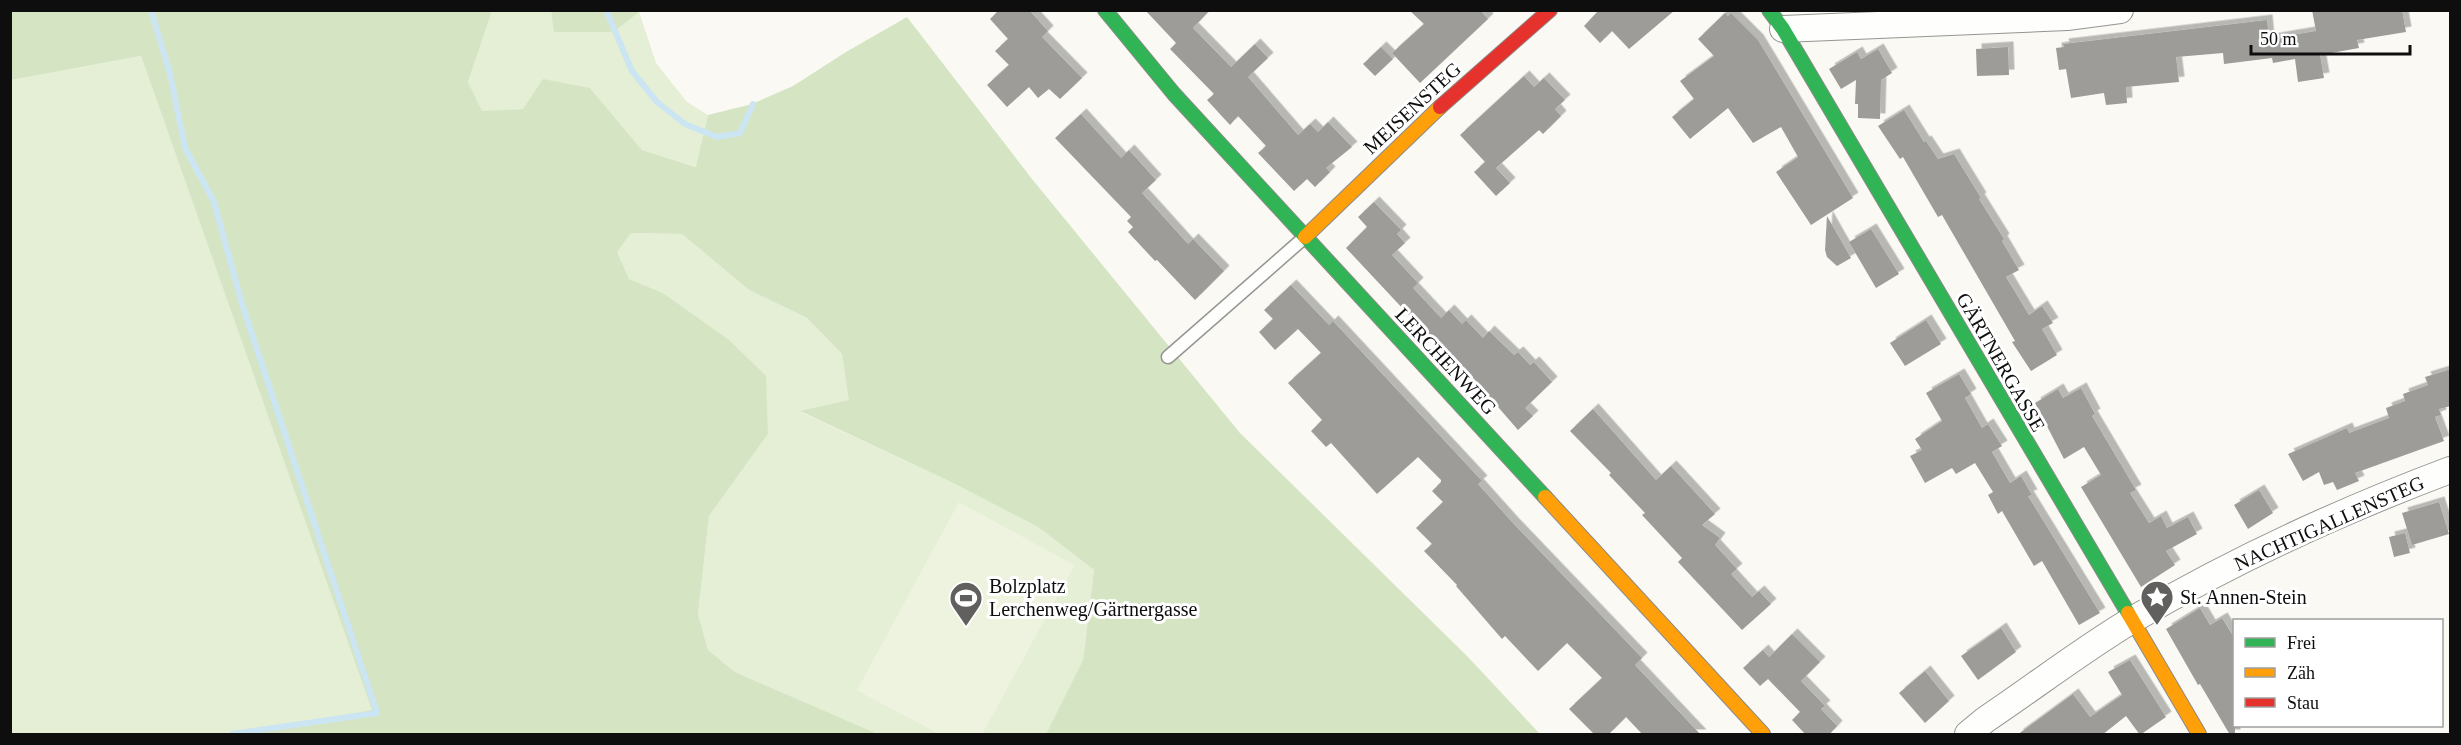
<svg xmlns="http://www.w3.org/2000/svg" width="2461" height="745" font-family="Georgia,serif">
  <style>
    .green { fill: #e4efd5 }
    .forest { fill: #d5e5c4 }
    .pitch { fill: #edf3df }
    .lines { fill: none; stroke-linecap: round; stroke-linejoin: round }
    .stream { stroke: #cce5f2; stroke-width: 6 }
    .building { fill: #9e9c99; filter: url(#shadow) }
    .lane-casing { stroke: #949492; stroke-width: 15 }
    .street-casing { stroke: #949492; stroke-width: 28 }
    .fast-casing { stroke: #8b8a88; stroke-width: 16 }
    .slow-casing { stroke: #8b8a88; stroke-width: 16 }
    .jam-casing { stroke: #8b8a88; stroke-width: 16 }
    .lane { stroke: #fefefd; stroke-width: 12 }
    .street { stroke: #fefefd; stroke-width: 26 }
    .fast { stroke: #30b455; stroke-width: 14 }
    .slow { stroke: #ff9f0a; stroke-width: 14 }
    .jam { stroke: #e5322d; stroke-width: 14 }
    .labels { text-anchor: middle; stroke-width: 6; stroke-linejoin: round; paint-order: stroke }
    .street-label { font-size: 20px; fill: #0e0e0e; stroke: #fff }
    .poi-label { font-size: 20px; fill: #0e0e0e; stroke: #fff; text-anchor: start }
  </style>
  <defs>
    <filter id="shadow"><feDropShadow dx="5.5" dy="-5.5" stdDeviation="0" flood-color="#0004"/></filter>
  </defs>
  <rect width="100%" height="100%" fill="#faf9f4"/>
  <g class="green">
    <polygon points="492,11 551,11 555,32 614,32 639,12 656,63 687,102 708,115 697,167 642,150 590,88 523,109 482,112 468,82"/>
    <polygon points="141,56 373,710 231,734 11,734 11,80"/>
    <polygon points="631,233 682,234 749,290 807,318 842,354 850,400 801,412 953,483 1038,527 1094,570 1083,660 1046,734 982,734 1074,565 857,690 940,734 878,734 735,672 708,650 698,614 709,516 768,434 728,339 663,293 629,279 616,252"/>
  </g>
  <g class="forest">
    <polygon points="11,11 492,11 468,82 482,111 523,109 543,79 590,88 642,150 696,167 708,115 752,104 793,86 846,52 907,17 1032,179 1240,433 1468,657 1540,734 1046,734 1083,660 1094,570 1038,527 953,483 800,411 849,400 842,354 807,318 749,290 682,234 631,233 617,252 629,279 663,293 728,339 766,376 768,434 709,516 698,614 708,650 735,672 878,734 231,734 372,710 141,56 11,80"/>
    <polygon points="639,11 639,12 614,32 554,32 551,11"/>
  </g>
  <polygon class="pitch" points="959,502 1074,565 982,734 940,734 857,690"/>
  <g class="lines">
    <g class="stream">
      <polyline points="151,10 170,74 185,148 214,202 242,304 377,713 232,734"/>
      <polyline points="606,10 632,71 657,102 685,124 717,137 740,133 753,104"/>
    </g>
  </g>
  <g class="building">
    <polygon points="999,10 1029,10 1048,31 1042,37 1082,78 1060,99 1049,89 1038,98 1029,87 1007,107 987,85 1009,65 995,51 1008,39 990,19"/>
    <polygon points="1145,10 1210,10 1193,28 1231,67 1255,44 1268,58 1248,77 1298,135 1310,124 1318,132 1328,122 1352,147 1326,168 1330,172 1315,187 1307,179 1294,191 1258,153 1266,146 1238,116 1230,125 1207,100 1214,94 1170,49 1176,43"/>
    <polygon points="1409,10 1480,10 1488,19 1420,83 1392,53 1424,24"/>
    <polygon points="1599,10 1675,10 1629,49 1612,31 1600,43 1584,26"/>
    <polygon points="2312,10 2402,10 2406,32 2357,40 2359,48 2320,55 2324,78 2298,82 2295,59 2273,63 2272,58 2224,64 2223,53 2176,57 2179,82 2126,87 2127,103 2106,105 2104,93 2071,98 2066,69 2059,70 2056,48 2064,47 2063,44 2267,20 2269,39 2316,31"/>
    <polygon points="1725,13 1728,16 1731,13 1758,40 1853,198 1811,225 1776,172 1798,157 1781,127 1753,143 1728,108 1690,139 1672,117 1694,99 1680,81 1714,56 1698,39"/>
    <polygon points="1381,47 1393,59 1375,76 1363,64"/>
    <polygon points="2008,47 2009,75 1977,76 1976,49"/>
    <polygon points="1878,49 1892,73 1881,80 1880,119 1858,118 1858,104 1855,104 1856,80 1841,89 1829,69 1857,52 1861,59"/>
    <polygon points="1524,76 1534,87 1544,78 1565,100 1555,109 1561,116 1543,134 1539,130 1496,168 1510,183 1496,196 1474,172 1485,162 1460,135"/>
    <polygon points="1904,110 1924,142 1926,141 1938,159 1954,154 1981,198 1979,199 2004,239 2002,241 2019,270 2006,277 2029,315 2042,306 2053,323 2042,329 2057,355 2031,371 2012,342 2015,341 1942,215 1938,217 1903,157 1900,159 1878,126"/>
    <polygon points="1081,114 1121,158 1129,150 1156,180 1142,193 1188,244 1193,239 1224,271 1195,300 1157,260 1155,261 1128,232 1133,227 1127,221 1131,217 1055,138"/>
    <polygon points="1374,202 1401,230 1397,234 1405,243 1392,255 1418,283 1413,288 1441,318 1449,310 1462,324 1466,320 1483,338 1489,331 1514,355 1518,352 1530,365 1534,362 1552,382 1525,408 1533,416 1518,430 1453,355 1450,359 1346,248 1367,227 1358,217"/>
    <polygon points="1827,216 1851,258 1837,266 1827,257 1825,250"/>
    <polygon points="1871,229 1899,274 1876,288 1849,242"/>
    <polygon points="1291,285 1329,325 1333,321 1482,481 1478,484 1512,522 1642,658 1635,665 1701,735 1643,735 1626,717 1608,735 1595,735 1569,709 1602,678 1567,643 1538,671 1505,636 1502,639 1456,586 1457,585 1424,551 1432,544 1416,528 1443,502 1432,491 1441,482 1441,480 1418,457 1377,494 1331,443 1326,447 1311,431 1322,420 1288,383 1321,353 1298,329 1275,350 1259,332 1273,319 1264,310"/>
    <polygon points="1926,320 1941,344 1905,366 1890,343"/>
    <polygon points="2451,369 2451,406 2439,409 2441,415 2435,417 2444,441 2355,473 2359,481 2337,490 2333,482 2324,485 2319,472 2303,481 2288,454 2347,428 2349,433 2389,418 2386,408 2405,401 2403,394 2428,385 2425,377"/>
    <polygon points="1959,374 1971,394 1965,398 1982,428 1988,424 2002,446 1992,452 2010,483 2021,476 2032,495 2028,496 2100,613 2079,625 2042,561 2034,566 2002,511 1998,514 1988,495 1993,492 1975,463 1956,474 1952,468 1925,483 1910,456 1922,450 1915,439 1942,421 1926,393"/>
    <polygon points="2081,388 2095,414 2092,416 2136,490 2130,493 2149,523 2161,516 2167,528 2188,517 2197,534 2166,551 2175,565 2141,587 2081,487 2101,475 2084,447 2064,459 2035,403 2058,389 2063,398"/>
    <polygon points="1593,409 1656,480 1671,466 1715,514 1702,525 1720,538 1715,545 1737,569 1731,574 1752,597 1759,591 1771,604 1742,630 1678,562 1682,558 1642,515 1645,513 1609,475 1611,473 1570,431"/>
    <polygon points="2259,490 2273,513 2248,529 2234,505"/>
    <polygon points="2439,502 2449,534 2412,545 2402,513"/>
    <polygon points="2405,533 2410,553 2394,557 2389,537"/>
    <polygon points="2200,608 2210,625 2222,618 2235,639 2235,735 2230,735 2200,684 2198,685 2166,629"/>
    <polygon points="2001,628 2016,652 1978,680 1961,656"/>
    <polygon points="1792,634 1820,662 1801,681 1825,706 1821,709 1837,726 1829,735 1806,735 1792,720 1800,712 1768,679 1760,686 1743,668 1763,650 1769,657"/>
    <polygon points="2130,660 2166,717 2140,735 2126,716 2102,735 2017,735 2073,694 2090,717 2122,695 2108,672"/>
    <polygon points="1925,671 1949,701 1925,723 1899,693"/>
  </g>
  <g class="lines">
    <defs>
      <polyline id="lane" points="1168,357 1305,237"/>
      <g id="street">
        <polyline points="1783,29 2067,17 2120,10"/>
        <path d="M1968 734 1985 720C2034 687 2082 650 2132 620 2234 560 2341 511 2450 470"/>
      </g>
      <g id="fast">
        <polyline points="1105,10 1174,94 1545,497"/>
        <polyline points="1769,10 1783,29 2128,613"/>
      </g>
      <g id="slow">
        <polyline points="1305,237 1440,107"/>
        <polyline points="1545,497 1763,734"/>
        <polyline points="2128,613 2199,734"/>
      </g>
      <polyline id="jam" points="1440,107 1550,10"/>
    </defs>
    <use href="#lane" class="lane-casing"/>
    <use href="#street" class="street-casing"/>
    <use href="#fast" class="fast-casing"/>
    <use href="#slow" class="slow-casing"/>
    <use href="#jam" class="jam-casing"/>
    <use href="#lane" class="lane"/>
    <use href="#street" class="street"/>
    <use href="#fast" class="fast"/>
    <use href="#slow" class="slow"/>
    <use href="#jam" class="jam"/>
  </g>
  <defs>
    <symbol id="sight-pin" viewBox="-11 -11 22 30"><path d="M0 17L-7.5 6A9.5 9.5 0 1 1 7.5 6Z" fill="#61605e" stroke="#fff"/><path d="M0-6L1.8-2.2L6-1.7L2.9 1.2L3.7 5.4L0 3.3L-3.7 5.4L-2.9 1.2L-6-1.7L-1.8-2.2Z" fill="#fff"/></symbol>
    <symbol id="stadium-pin" viewBox="-11 -11 22 30"><path d="M0 17L-7.5 6A9.5 9.5 0 1 1 7.5 6Z" fill="#61605e" stroke="#fff"/><path d="M0-5a6.5 5 0 1 0 0 10a6.5 5 0 1 0 0-10ZM-3.5-1.8h7v3.6h-7Z" fill="#fff"/></symbol>
  </defs>
  <g fill-rule="evenodd">
    <use href="#sight-pin" x="2138" y="578" width="38" height="52"/>
    <use href="#stadium-pin" x="947" y="579" width="38" height="52"/>
  </g>
  <g class="labels">
    <g class="street-label">
      <text transform="translate(1412 108) rotate(-43)" y="7">MEISENSTEG</text>
      <text transform="translate(1446 361) rotate(47)" y="7">LERCHENWEG</text>
      <text transform="translate(2001 362) rotate(60)" y="7">GÄRTNERGASSE</text>
      <text transform="translate(2329 523) rotate(-24)" y="7">NACHTIGALLENSTEG</text>
    </g>
    <g class="poi-label">
      <text x="989" y="593">Bolzplatz<tspan x="989" dy="23">Lerchenweg/Gärtnergasse</tspan></text>
      <text x="2180" y="604">St. Annen-Stein</text>
    </g>
  </g>
  <rect width="2461" height="745" fill="none" stroke="#0e0e0e" stroke-width="24"/>
  <rect x="2233" y="619" width="210" height="108" fill="#ffffff" stroke="#9f9f9f" stroke-width="1.5"/>
  <rect x="2245" y="638" width="30" height="9" fill="#30b455" stroke="#9f9f9f" stroke-width="1.5"/>
  <text x="2287" y="649" font-size="18" fill="#0e0e0e">Frei</text>
  <rect x="2245" y="668" width="30" height="9" fill="#ff9f0a" stroke="#9f9f9f" stroke-width="1.5"/>
  <text x="2287" y="679" font-size="18" fill="#0e0e0e">Zäh</text>
  <rect x="2245" y="698" width="30" height="9" fill="#e5322d" stroke="#9f9f9f" stroke-width="1.5"/>
  <text x="2287" y="709" font-size="18" fill="#0e0e0e">Stau</text>
  <path d="M2251 45v9h159v-9" fill="none" stroke="#0e0e0e" stroke-width="3"/>
  <text x="2260" y="45" font-size="18" fill="#0e0e0e" stroke="#ffffff" stroke-width="4.5" paint-order="stroke">50 m</text>
</svg>
